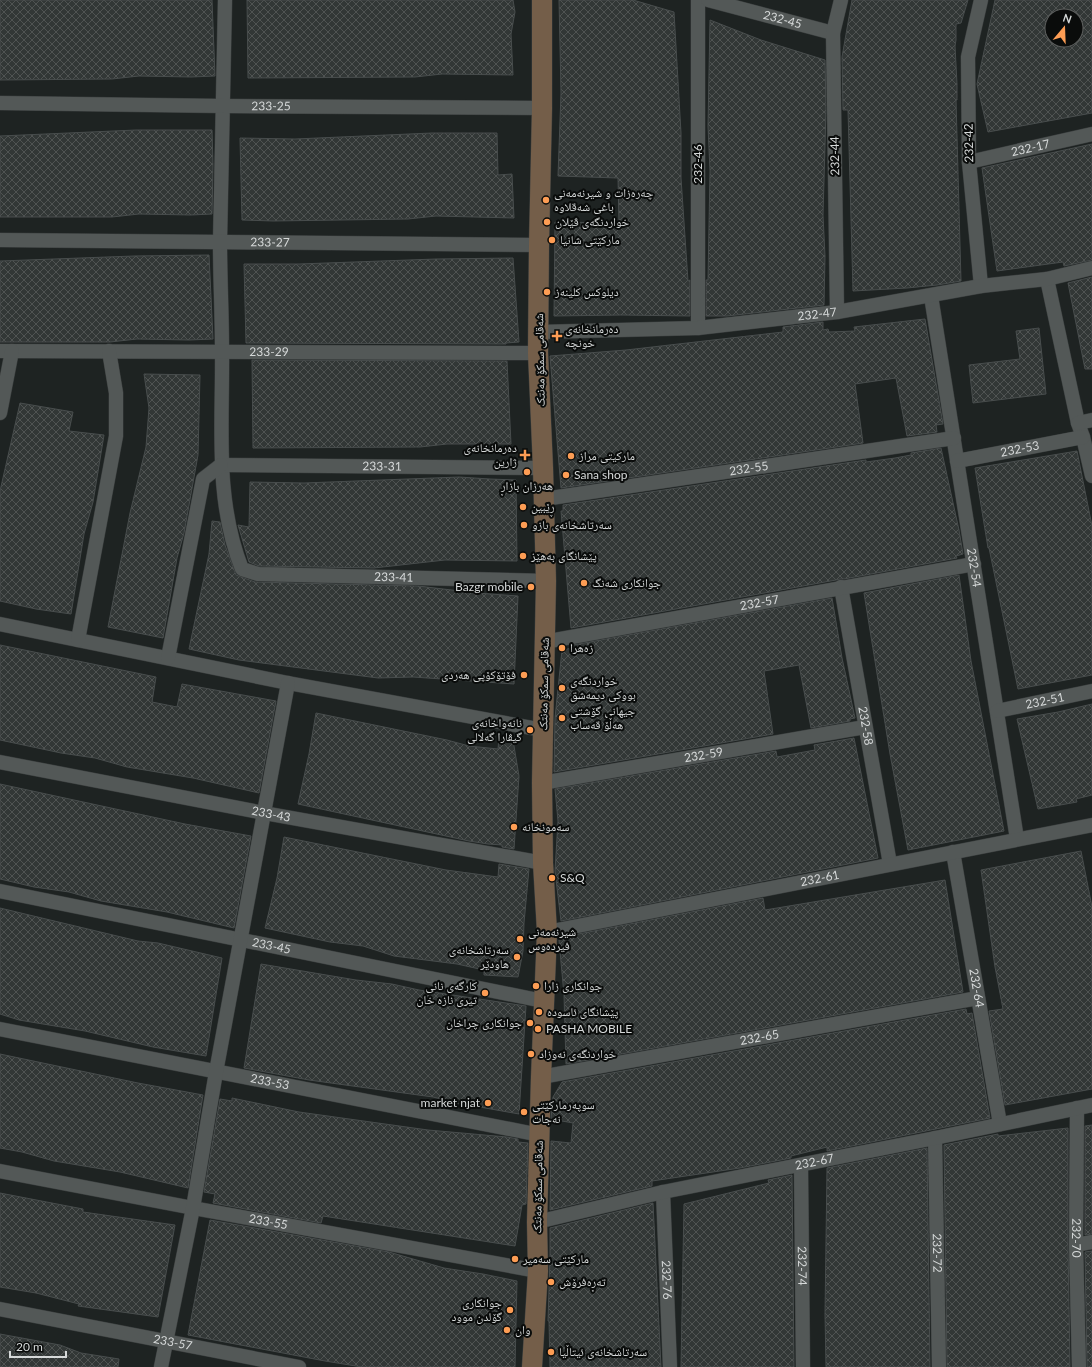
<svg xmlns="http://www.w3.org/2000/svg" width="1092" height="1367" font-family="Lato,'Noto Naskh Arabic',sans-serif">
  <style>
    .building { fill: url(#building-cross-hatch); stroke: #484d4d; fill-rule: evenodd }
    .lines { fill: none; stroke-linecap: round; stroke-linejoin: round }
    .street-casing { stroke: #393d3d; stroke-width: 15 }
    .secondary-casing { stroke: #393d3d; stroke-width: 21 }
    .street { stroke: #535857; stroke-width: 14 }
    .secondary { stroke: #745e49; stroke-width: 20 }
    .poi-dot { fill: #fd9d54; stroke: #0a0c0b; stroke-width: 1.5 }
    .labels { text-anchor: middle; stroke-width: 4; stroke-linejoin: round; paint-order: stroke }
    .street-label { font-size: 12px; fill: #d6d9d9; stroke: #0a0c0b }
    .poi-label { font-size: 12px; fill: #d6d9d9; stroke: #0a0c0b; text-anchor: start }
  </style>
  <defs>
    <pattern id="building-cross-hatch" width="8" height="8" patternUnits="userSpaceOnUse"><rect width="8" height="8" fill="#323736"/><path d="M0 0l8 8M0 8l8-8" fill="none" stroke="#4f5352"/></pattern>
  </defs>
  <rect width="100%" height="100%" fill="#1e2322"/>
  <g class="building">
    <polygon points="0,0 212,0 215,76 191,77 139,76 112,79 0,80"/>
    <polygon points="247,0 513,0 515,12 511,34 513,75 442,74 415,77 248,78"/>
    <polygon points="559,0 633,0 674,12 681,133 681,178 688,281 690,280 690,316 622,315 554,316 555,222 619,223 618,178 558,176 561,93"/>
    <polygon points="852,0 968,0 961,23 956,24 956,40 955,46 957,84 957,100 956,100 961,281 937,285 907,288 853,291 848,110 843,110 842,57"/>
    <path d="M995 0H1092V113L988 132 977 84ZM1052 16H1076V40H1052Z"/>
    <polygon points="710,20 761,40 825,60 826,110 823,215 825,256 824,305 727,316 706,316 706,280 708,280 710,171 708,126"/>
    <polygon points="136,130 212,130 213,165 212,214 191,215 139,214 112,217 0,217 0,136"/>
    <polygon points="432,133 497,133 498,175 512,174 514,218 436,216 408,219 273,221 242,220 240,138 295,139"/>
    <polygon points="1092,144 1092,260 1064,266 1063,262 997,271 982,168"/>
    <polygon points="209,255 213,339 189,340 137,339 110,342 0,342 0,261 134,256"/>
    <polygon points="513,258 519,342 506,343 506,344 246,343 244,264 299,264 436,259"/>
    <polygon points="1092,277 1092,369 1085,369 1068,283"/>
    <polygon points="925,319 943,424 936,425 937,432 907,436 896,378 855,384 863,443 561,488 550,356 626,350 783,332 783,327 823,322 823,330 828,329 829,332 855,331 854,327"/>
    <polygon points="1039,328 1046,394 973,403 969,365 1020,359 1016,331"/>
    <polygon points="252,360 507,361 511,444 447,444 420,447 253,448"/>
    <polygon points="144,374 200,375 198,455 184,533 177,558 163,638 108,627 130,513 146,447 149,408"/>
    <polygon points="20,403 73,412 69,431 104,435 93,502 84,534 71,614 36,609 0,601 0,491"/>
    <polygon points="941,448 959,530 963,554 956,556 957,558 844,579 840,579 836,580 571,628 561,511 563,511 563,505 866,460 866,462 895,458 911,455 911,453"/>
    <polygon points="1077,451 1092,526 1092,675 1018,689 989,548 988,548 975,468"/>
    <polygon points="459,477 490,479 516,480 517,561 445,560 374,568 259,566 249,562 238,525 249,527 250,482 304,483"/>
    <polygon points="212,521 220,522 225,545 236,575 255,582 418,586 477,593 518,596 514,684 413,677 378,678 239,660 189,649 209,554"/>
    <polygon points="959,575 971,661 1004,831 908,850 890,754 864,593"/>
    <polygon points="832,598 842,658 855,718 850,719 850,721 811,728 799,665 764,671 773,734 554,772 555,718 562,650 573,648 573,645"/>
    <polygon points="0,645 156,677 152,702 177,707 182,684 276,701 259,793 193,778 127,767 95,758 61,753 0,740"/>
    <polygon points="1092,704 1092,795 1076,799 1077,802 1038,809 1017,719 1058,712"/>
    <polygon points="316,713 447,740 469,746 498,749 499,738 513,740 519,776 514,849 502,847 502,845 488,844 469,841 298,804 309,754"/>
    <polygon points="854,738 878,858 561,921 555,871 558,821 555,789 776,751 777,757 815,750 814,745"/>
    <polygon points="0,784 185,824 251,836 234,928 167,912 101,901 69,892 34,887 0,879"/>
    <polygon points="284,837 446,870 498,877 499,864 529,869 524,923 523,951 518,977 484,975 484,970 457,964 394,956 363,946 330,942 265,928 277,878"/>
    <polygon points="1081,851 1092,907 1092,1089 1005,1105 989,1011 1003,1009 995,967 981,870"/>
    <polygon points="945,880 963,992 566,1064 564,995 559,940 564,939 563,937 763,898 765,910"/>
    <polygon points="0,908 138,941 158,943 222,958 206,1056 153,1047 85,1031 19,1020 0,1014"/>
    <polygon points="261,964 356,980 392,984 419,990 526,1006 519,1114 457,1103 433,1097 309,1080 244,1068"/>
    <polygon points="966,1009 967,1014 972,1013 990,1118 827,1151 827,1147 791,1156 791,1158 740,1168 652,1181 652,1186 550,1210 551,1141 571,1143 573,1123 551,1119 553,1097 562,1082"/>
    <polygon points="0,1054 138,1083 203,1095 188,1188 120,1172 54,1161 22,1152 0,1148"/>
    <polygon points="232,1098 299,1112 428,1130 507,1137 518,1139 518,1142 528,1143 526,1204 522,1205 515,1246 323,1216 321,1223 213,1203 215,1194 204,1192 220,1099 232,1101"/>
    <polygon points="1092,1125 1092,1234 1085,1235 1085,1126"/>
    <polygon points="1068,1128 1068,1245 1070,1367 947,1367 944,1145 998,1134 998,1136"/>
    <polygon points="927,1148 930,1367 826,1367 825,1314 827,1168"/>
    <polygon points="792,1175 794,1367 681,1367 684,1204 769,1183 768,1180"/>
    <polygon points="0,1193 83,1209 83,1212 175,1225 158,1317 78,1306 79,1304 36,1293 0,1287"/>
    <polygon points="653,1203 661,1367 550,1367 549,1321 548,1321 550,1257 550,1228"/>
    <polygon points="210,1220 389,1252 444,1268 483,1274 517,1281 515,1367 362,1367 325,1361 188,1335"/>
    <polygon points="1092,1251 1092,1367 1087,1367 1085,1252"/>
    <polygon points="0,1334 60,1345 81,1353 119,1359 118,1367 0,1367"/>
  </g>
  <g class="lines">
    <defs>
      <g id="street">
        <path id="s1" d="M225 0C224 81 221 161 220 242 220 278 222 314 222 351 223 424 214 499 242 569L258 574 546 581"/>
        <polyline points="698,0 698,328"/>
        <path id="s2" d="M708 0 833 33"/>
        <path id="s3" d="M0 103 224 106 542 108"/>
        <path id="s4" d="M969 162 1092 134"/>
        <path id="s5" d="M0 240 539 245"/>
        <polyline points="1047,279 1078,423 1083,437 1092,476"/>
        <polyline points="981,286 969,162 968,57 981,0"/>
        <path id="s6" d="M931 296 1017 839"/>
        <polyline points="837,312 833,33 841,0"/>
        <path id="s7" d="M539 332 698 328 837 312 981 286 1047 279 1092 268"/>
        <path id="s8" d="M0 351 538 353"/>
        <polyline points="0,413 12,351"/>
        <polyline points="1078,423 1092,420"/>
        <path id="s9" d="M957 461 1083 437"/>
        <path id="s10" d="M221 465 543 468"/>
        <path id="s11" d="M544 499 954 438"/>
        <path id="s12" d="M841 587 890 864"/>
        <polyline points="0,624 288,683 543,730"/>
        <polyline points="78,640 116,436 116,393 109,351"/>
        <path id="s13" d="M544 642 974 564"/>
        <polyline points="168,658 203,479 221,465"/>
        <path id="s14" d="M997 711 1092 691"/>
        <path id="s15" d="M0 762 264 813 543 863"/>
        <path id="s16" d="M542 783 865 727"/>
        <path id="s17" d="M953 852 1000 1124"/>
        <path id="s18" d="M0 891 543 1001"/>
        <path id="s19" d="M547 932 1092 825"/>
        <path id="s20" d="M0 1029 540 1135"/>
        <path id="s21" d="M541 1077 978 998"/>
        <path id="s22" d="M1077 1108 1076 1245 1079 1367"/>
        <path id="s23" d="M935 1138 939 1367"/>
        <path id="s24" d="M801 1166 803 1367"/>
        <path id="s25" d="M0 1171 193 1208 538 1271"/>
        <path id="s26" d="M663 1192 670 1367"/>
        <path id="s27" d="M537 1222 663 1192 935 1138 1092 1105"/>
        <polyline points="1076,1245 1092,1242"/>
        <path id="s28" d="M0 1309 299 1367"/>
        <polyline points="161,1367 193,1208 216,1072 288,683"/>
      </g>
      <polyline id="secondary" points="532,1367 538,1271 537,1222 541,1077 547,932 543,863 542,783 546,581 543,468 538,353 539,245 542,108 542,0"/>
    </defs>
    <use href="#street" class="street-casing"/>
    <use href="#secondary" class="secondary-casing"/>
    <use href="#street" class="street"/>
    <use href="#secondary" class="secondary"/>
  </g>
  <g class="poi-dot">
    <circle cx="546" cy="200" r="4"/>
    <circle cx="547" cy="222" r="4"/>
    <circle cx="552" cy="240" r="4"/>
    <circle cx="547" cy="292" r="4"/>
    <path d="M555 330h4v4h4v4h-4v4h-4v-4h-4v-4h4z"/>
    <path d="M523 449h4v4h4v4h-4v4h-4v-4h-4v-4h4z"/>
    <circle cx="571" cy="456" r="4"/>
    <circle cx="527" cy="472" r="4"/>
    <circle cx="566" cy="475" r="4"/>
    <circle cx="523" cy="507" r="4"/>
    <circle cx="524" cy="525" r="4"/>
    <circle cx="523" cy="556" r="4"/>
    <circle cx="584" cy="583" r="4"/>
    <circle cx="531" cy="587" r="4"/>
    <circle cx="562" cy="648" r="4"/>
    <circle cx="524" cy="675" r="4"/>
    <circle cx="562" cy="688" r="4"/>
    <circle cx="562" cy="718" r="4"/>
    <circle cx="530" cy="730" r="4"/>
    <circle cx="514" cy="827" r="4"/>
    <circle cx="552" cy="878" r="4"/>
    <circle cx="520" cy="939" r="4"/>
    <circle cx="517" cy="957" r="4"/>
    <circle cx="536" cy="986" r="4"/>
    <circle cx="485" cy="993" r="4"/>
    <circle cx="539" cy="1012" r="4"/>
    <circle cx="530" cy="1023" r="4"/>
    <circle cx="538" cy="1029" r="4"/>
    <circle cx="531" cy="1054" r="4"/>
    <circle cx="488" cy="1103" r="4"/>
    <circle cx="524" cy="1112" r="4"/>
    <circle cx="515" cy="1259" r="4"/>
    <circle cx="551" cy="1282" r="4"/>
    <circle cx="510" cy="1310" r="4"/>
    <circle cx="507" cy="1330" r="4"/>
    <circle cx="551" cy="1352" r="4"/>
  </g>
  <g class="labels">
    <g class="street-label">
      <text dy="4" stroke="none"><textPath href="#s2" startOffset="77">232-45</textPath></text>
      <text dy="4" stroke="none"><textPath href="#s3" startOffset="271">233-25</textPath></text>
      <text transform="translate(969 143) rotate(-91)" y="4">232-42</text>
      <text dy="4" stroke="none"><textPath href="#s4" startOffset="63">232-17</textPath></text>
      <text transform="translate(835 156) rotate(-91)" y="4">232-44</text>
      <text transform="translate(698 164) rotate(-90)" y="4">232-46</text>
      <text dy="4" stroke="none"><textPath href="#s5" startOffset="270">233-27</textPath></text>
      <text dy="4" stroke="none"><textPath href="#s7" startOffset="279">232-47</textPath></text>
      <text dy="4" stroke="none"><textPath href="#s8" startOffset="269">233-29</textPath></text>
      <text transform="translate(540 360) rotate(-91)" y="4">شەقامی سمکۆ مەنتک</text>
      <text dy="4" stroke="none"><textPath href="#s9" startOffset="64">232-53</textPath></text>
      <text dy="4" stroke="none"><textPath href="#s10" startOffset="161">233-31</textPath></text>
      <text dy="4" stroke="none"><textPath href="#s11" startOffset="207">232-55</textPath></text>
      <text dy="4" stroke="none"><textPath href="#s6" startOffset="275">232-54</textPath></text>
      <text dy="4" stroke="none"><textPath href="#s1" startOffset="724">233-41</textPath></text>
      <text dy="4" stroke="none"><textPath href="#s13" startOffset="219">232-57</textPath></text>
      <text transform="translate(544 684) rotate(-89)" y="4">شەقامی سمکۆ مەنتک</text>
      <text dy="4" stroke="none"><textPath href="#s14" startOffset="49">232-51</textPath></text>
      <text dy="4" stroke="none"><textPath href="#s12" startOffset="141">232-58</textPath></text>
      <text dy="4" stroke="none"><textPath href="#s16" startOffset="164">232-59</textPath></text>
      <text dy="4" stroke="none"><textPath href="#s15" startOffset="276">233-43</textPath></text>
      <text dy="4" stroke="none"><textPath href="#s19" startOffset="278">232-61</textPath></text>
      <text dy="4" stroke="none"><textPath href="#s18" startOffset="277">233-45</textPath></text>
      <text dy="4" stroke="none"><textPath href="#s17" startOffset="138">232-64</textPath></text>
      <text dy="4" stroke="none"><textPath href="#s21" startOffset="222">232-65</textPath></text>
      <text dy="4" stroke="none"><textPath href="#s20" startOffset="275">233-53</textPath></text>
      <text dy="4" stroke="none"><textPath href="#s27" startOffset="284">232-67</textPath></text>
      <text transform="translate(538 1187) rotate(-89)" y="4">شەقامی سمکۆ مەنتک</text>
      <text dy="4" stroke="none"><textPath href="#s25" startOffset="273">233-55</textPath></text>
      <text dy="4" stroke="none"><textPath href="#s22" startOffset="130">232-70</textPath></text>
      <text dy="4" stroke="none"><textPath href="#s23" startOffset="115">232-72</textPath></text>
      <text dy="4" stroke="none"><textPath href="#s24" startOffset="100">232-74</textPath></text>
      <text dy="4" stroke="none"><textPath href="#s26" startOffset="88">232-76</textPath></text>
      <text dy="4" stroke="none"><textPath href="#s28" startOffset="176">233-57</textPath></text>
    </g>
    <g class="poi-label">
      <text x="554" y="197">چەرەزات و شیرنەمەنی<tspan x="554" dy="14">باغی شەقلاوە</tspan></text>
      <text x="555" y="226">خواردنگەی ڤێلان</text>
      <text x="560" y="244">مارکێتی شانیا</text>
      <text x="555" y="296">دیلوکس کلینەز</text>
      <text x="565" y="333">دەرمانخانەی<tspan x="565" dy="14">خونچە</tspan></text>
      <text x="517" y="452" text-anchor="end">دەرمانخانەی<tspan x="517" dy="14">ژارین</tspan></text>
      <text x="579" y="460">مارکیتی مراز</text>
      <text x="574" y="479">Sana shop</text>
      <text x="527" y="490" text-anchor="middle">هەرزان بازاڕ</text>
      <text x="531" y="511">ڕێبین</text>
      <text x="532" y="529">سەرتاشخانەی بازو</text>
      <text x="531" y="560">پێشانگای بەهێز</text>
      <text x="592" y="587">جوانکاری شەنگ</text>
      <text x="523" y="591" text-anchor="end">Bazgr mobile</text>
      <text x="570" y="652">زەهرا</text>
      <text x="516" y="679" text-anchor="end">فۆتۆکۆپی هەردی</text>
      <text x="570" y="685">خواردنگەی<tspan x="570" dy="14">بووکی دیمەشق</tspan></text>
      <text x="570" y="715">جیهانی گۆشتی<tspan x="570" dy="14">هەڵۆ قەساب</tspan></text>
      <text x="522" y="727" text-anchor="end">نانەواخانەی<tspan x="522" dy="14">گیڤارا گەلالی</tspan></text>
      <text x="522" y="831">سەمونخانە</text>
      <text x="560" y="882">S&amp;Q</text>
      <text x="528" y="936">شیرنەمەنی<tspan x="528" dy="14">فیردەوس</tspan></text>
      <text x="509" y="954" text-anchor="end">سەرتاشخانەی<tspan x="509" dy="14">هاودێر</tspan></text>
      <text x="477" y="990" text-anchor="end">کارگەی نانی<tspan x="477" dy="14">تیری نازە خان</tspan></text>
      <text x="544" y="990">جوانکاری زارا</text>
      <text x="547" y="1016">پێشانگای ئاسودە</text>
      <text x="522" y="1027" text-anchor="end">جوانکاری چراخان</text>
      <text x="546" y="1033">PASHA MOBILE</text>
      <text x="539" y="1058">خواردنگەی نەوزاد</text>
      <text x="480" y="1107" text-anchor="end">market njat</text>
      <text x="532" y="1109">سوپەرمارکێتی<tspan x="532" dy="14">نەجات</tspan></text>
      <text x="523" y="1263">مارکێتی سەمیر</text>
      <text x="559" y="1286">تەڕەفرۆش</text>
      <text x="502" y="1307" text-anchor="end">جوانکاری<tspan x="502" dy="14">گۆلدن موود</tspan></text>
      <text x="515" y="1334">وان</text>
      <text x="559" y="1356">سەرتاشخانەی ئیتاڵیا</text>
    </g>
  </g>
  <g transform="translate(1064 28) rotate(19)"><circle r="19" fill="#0a0c0b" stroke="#5c5e5d"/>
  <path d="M0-3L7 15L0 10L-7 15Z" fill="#fd9d54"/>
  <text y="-6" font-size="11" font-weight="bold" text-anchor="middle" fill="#d6d9d9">N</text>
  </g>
  <path d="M10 1351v6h56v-6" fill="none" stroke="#d6d9d9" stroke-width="2"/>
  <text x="16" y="1351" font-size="12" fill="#d6d9d9" stroke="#0a0c0b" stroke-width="3" paint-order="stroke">20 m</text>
</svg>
